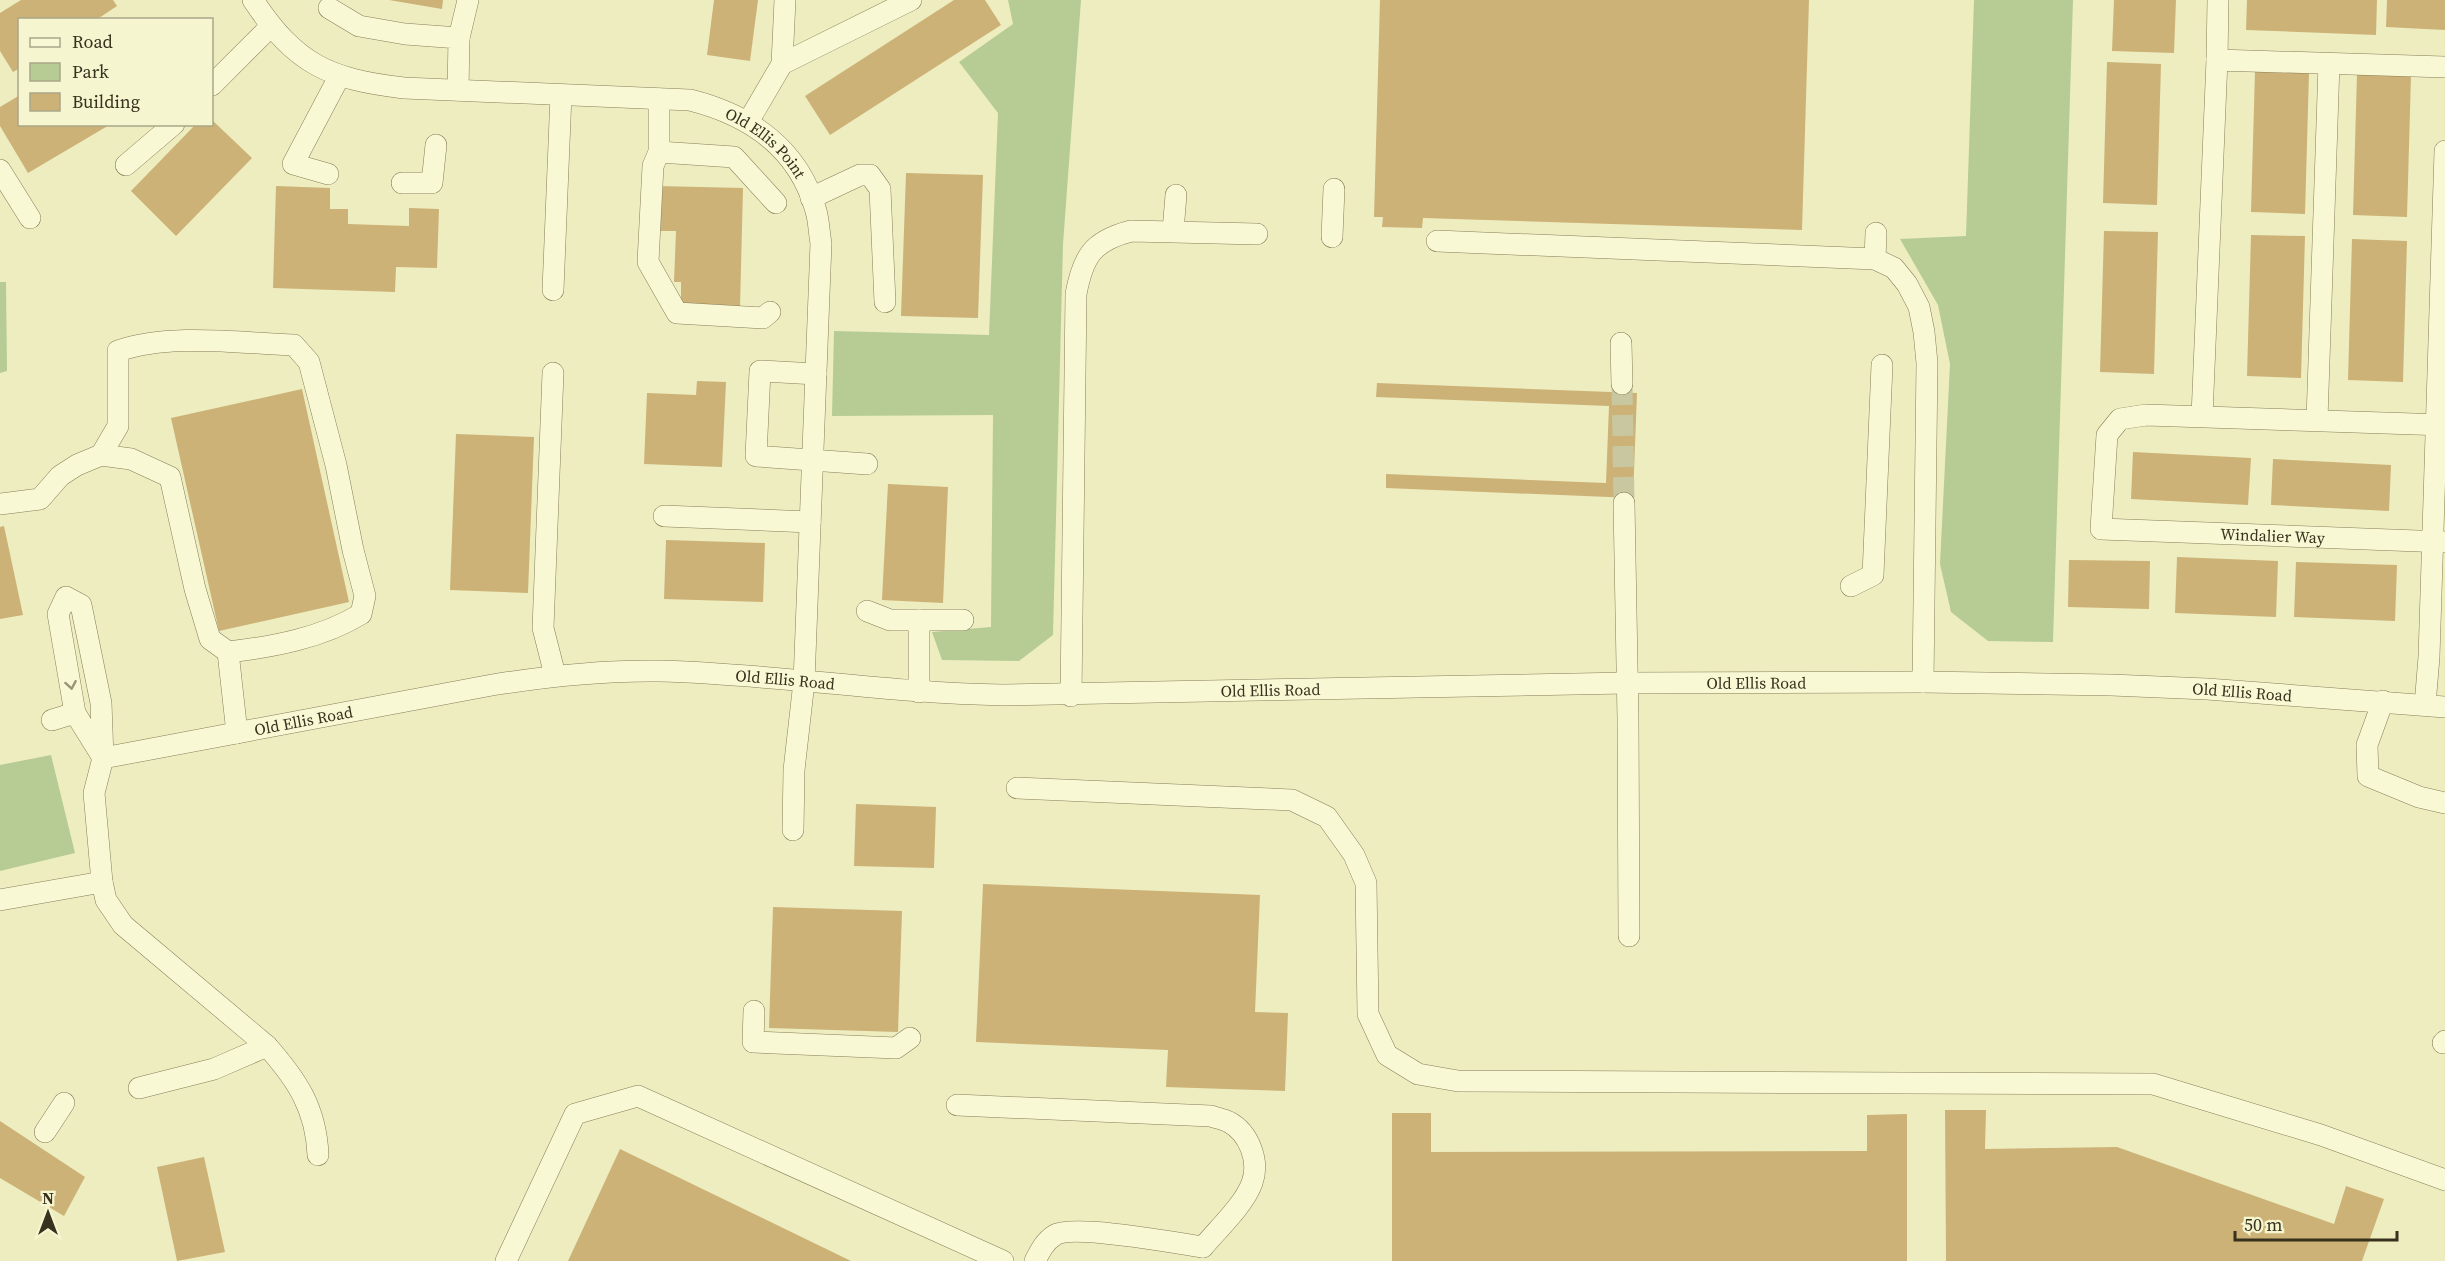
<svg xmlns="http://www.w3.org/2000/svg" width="2445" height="1261" font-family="'Source Serif 4',serif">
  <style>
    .green { fill: #b6cc94 }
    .building { fill: #ccb276 }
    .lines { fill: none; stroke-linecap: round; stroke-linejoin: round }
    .minor-tunnel { stroke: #c9c79f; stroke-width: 21; stroke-dasharray: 21 10; stroke-linecap: butt }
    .minor-casing { stroke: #877e58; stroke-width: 22 }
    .minor { stroke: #f9f8d4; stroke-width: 21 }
    .oneway { stroke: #989478 }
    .labels { text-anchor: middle; stroke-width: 4.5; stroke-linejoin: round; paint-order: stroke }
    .street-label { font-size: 16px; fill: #37311d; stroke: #f5f5d0 }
  </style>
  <rect width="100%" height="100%" fill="#eeedc0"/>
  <g class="green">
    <polygon points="1008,0 1081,0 1063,244 1053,635 1019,661 942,660 932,632 991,627 993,415 832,416 834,331 989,335 998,113 959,62 1013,24"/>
    <polygon points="1974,0 2073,0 2053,642 1988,641 1951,612 1940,564 1950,364 1938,305 1900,239 1966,236"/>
    <polygon points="0,282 6,282 7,371 0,373"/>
    <polygon points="51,755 75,853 0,871 0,765"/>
  </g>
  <g class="building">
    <polygon points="21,0 113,0 117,6 96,20 20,20 20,68 13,72 0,51 0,13"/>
    <polygon points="389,0 443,0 442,9"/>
    <polygon points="714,0 758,0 750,61 707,55"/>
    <polygon points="954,0 985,0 1001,25 830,135 805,96"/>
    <polygon points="1380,0 1809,0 1802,230 1423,218 1422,228 1382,227 1383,217 1374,217"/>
    <polygon points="2114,0 2176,0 2174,53 2112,51"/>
    <polygon points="2247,0 2377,0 2376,35 2246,30"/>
    <polygon points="2387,0 2445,0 2445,30 2386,27"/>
    <polygon points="2107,62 2161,64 2157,205 2103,203"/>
    <polygon points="2255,71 2309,73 2305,214 2251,212"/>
    <polygon points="2357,74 2411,75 2407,217 2353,215"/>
    <polygon points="20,95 20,124 111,124 28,173 0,126 0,107"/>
    <polygon points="212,120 252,158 176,236 131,191 196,124 212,124"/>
    <polygon points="906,173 983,175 978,318 901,316"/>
    <polygon points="276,186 330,188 330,209 348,209 348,224 409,226 409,208 439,209 437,268 396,267 395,292 273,288"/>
    <polygon points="657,186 743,188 740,307 681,305 681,282 674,282 676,231 656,231"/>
    <polygon points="2104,231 2158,232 2154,374 2100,372"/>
    <polygon points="2251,235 2305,236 2301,378 2247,376"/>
    <polygon points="2352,239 2407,241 2403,382 2348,380"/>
    <polygon points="697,381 726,382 722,467 644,464 647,393 696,395"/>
    <polygon points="1377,383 1637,393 1633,498 1386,488 1386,474 1606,483 1609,406 1376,397"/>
    <polygon points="302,389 349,602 219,631 171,418"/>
    <polygon points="456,434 534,437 528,593 450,590"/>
    <polygon points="2133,452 2251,458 2248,505 2131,499"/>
    <polygon points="2273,459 2391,465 2389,511 2271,505"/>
    <polygon points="888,484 948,487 943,603 882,600"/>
    <polygon points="4,526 23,615 0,619 0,527"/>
    <polygon points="666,540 765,543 763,602 664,599"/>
    <polygon points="2177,557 2278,561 2276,617 2175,613"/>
    <polygon points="2069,560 2150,561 2149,609 2068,607"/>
    <polygon points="2296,562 2397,565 2395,621 2294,617"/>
    <polygon points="856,804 936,807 934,868 854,866"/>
    <polygon points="983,884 1260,895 1255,1012 1288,1013 1285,1091 1166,1087 1168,1050 976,1042"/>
    <polygon points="773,907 902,911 898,1032 769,1028"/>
    <polygon points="1945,1110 1986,1110 1985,1149 2117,1147 2334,1224 2346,1186 2384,1199 2362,1261 1946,1261"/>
    <polygon points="1392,1113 1431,1113 1431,1152 1867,1151 1867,1115 1907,1114 1907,1261 1392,1261"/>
    <polygon points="0,1121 85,1177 64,1216 0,1178"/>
    <polygon points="620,1149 851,1261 568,1261"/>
    <polygon points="204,1157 225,1252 177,1261 157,1167"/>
  </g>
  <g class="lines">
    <polyline class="minor-tunnel" points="1622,384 1624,503"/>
    <defs>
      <g id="minor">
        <path id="s1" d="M253 0C296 65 329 79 404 88L690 100C750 115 799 149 816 211 819 221 819 233 821 243L804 682 794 770 793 830"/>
        <polyline points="329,8 359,26 405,34 459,38 458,90"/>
        <polyline points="459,38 468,0"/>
        <polyline points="2217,60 2218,0"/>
        <polyline points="782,64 911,0"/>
        <polyline points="212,85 271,26"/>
        <polyline points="659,99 659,152 653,166 648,262 677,313 763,318 770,312"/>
        <polyline points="748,122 782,64 785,0"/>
        <polyline points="659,152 734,157 776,203"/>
        <polyline points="126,165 174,124"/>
        <polyline points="0,170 30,218"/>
        <polyline points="328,174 293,164 339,77"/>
        <polyline points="402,183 432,183 436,145"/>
        <polyline points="811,198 860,175 870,175 880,189 885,302"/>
        <polyline points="1173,231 1176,195"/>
        <polyline points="1332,237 1334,189"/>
        <polyline points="1437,241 1875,259 1894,268 1907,284 1919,307 1924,332 1927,363 1923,682"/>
        <polyline points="1875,259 1876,233"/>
        <polyline points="553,290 561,95"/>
        <polyline points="1621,343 1622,384"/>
        <polyline points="553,373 543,628 555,675"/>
        <polyline points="816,374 760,371 756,456 867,464"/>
        <polyline points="2202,416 2217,60 2445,67"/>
        <polyline points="2317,420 2329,64"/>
        <path id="s2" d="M2445 425 2146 415 2120 419 2107 435 2101 529 2445 542"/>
        <polyline points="1624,503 1628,719 1629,936"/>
        <path d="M0 504 40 499 60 476 77 465 101 455 118 426V351C170 333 239 343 294 345L309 362 336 465 353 550 365 596 361 614C322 638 272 647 228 652L210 639 195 589 170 477 131 459 101 455"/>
        <polyline points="664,516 810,522"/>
        <polyline points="1851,586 1873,575 1882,365"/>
        <polyline points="867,611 890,620 963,620"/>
        <polyline points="228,652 237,733"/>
        <polyline points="919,692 919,620"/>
        <path d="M1071 696 1076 294C1083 257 1092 241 1131 231L1257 234"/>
        <polyline points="2383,701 2367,745 2368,776 2419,797 2445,803"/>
        <polyline points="2425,705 2429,657 2445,151"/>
        <polyline points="52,720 75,713"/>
        <path id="s3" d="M103 758 492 685C548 676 603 670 660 671 775 674 888 693 1003 695L1626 683 1923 682 2111 685 2207 689 2445 707"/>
        <polyline points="1017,788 1292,800 1327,817 1354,855 1366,883 1368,1014 1387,1055 1418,1074 1458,1081 2153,1084 2321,1135 2445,1180"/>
        <polyline points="102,882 106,900 123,925 267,1046"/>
        <polyline points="0,900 102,882 94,793 103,758 101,703 81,605 66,597 58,614 75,713 103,758"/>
        <polyline points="754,1011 753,1042 896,1048 910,1038"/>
        <polyline points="2443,1043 2445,1041"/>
        <path d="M139 1088 214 1069 267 1046C297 1080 316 1108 318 1155"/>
        <path d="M957 1105 1211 1116C1216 1118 1223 1119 1229 1122 1249 1133 1260 1161 1252 1183 1244 1205 1218 1229 1203 1247"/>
        <polyline points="45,1132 64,1103"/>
        <polyline points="506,1261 575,1114 638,1096 1003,1261"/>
        <path d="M1035 1261C1040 1251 1045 1241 1055 1235 1072 1224 1177 1243 1203 1247"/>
      </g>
    </defs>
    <use href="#minor" class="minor-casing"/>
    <use href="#minor" class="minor"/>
  </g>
  <defs><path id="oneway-chevron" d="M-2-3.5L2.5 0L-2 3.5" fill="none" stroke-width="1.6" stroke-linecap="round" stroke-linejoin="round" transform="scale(1.5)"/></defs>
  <use class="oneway" href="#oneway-chevron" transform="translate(71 685) rotate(80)"/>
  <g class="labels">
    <g class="street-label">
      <text dy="6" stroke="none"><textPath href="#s1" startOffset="558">Old Ellis Point</textPath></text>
      <text dy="6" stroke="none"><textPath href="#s2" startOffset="612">Windalier Way</textPath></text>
      <text dy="6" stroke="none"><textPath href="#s3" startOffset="690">Old Ellis Road</textPath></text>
      <text dy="6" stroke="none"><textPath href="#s3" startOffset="1662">Old Ellis Road</textPath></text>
      <text dy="6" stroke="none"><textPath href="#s3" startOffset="1176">Old Ellis Road</textPath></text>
      <text dy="6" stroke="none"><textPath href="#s3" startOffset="2148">Old Ellis Road</textPath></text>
      <text dy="6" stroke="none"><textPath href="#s3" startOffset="204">Old Ellis Road</textPath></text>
    </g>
  </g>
  <rect x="18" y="18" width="195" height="108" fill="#f5f5d0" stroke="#a9a788" stroke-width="1.5"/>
  <rect x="30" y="38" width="30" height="9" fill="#f9f8d4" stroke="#a9a788" stroke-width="1.5"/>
  <text x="72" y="48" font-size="18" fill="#37311d">Road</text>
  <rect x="30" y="63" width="30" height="18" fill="#b6cc94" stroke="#a9a788" stroke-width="1.5"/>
  <text x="72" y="78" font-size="18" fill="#37311d">Park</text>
  <rect x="30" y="93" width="30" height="18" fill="#ccb276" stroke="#a9a788" stroke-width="1.5"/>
  <text x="72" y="108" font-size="18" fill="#37311d">Building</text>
  <g transform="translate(48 1213)" stroke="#f5f5d0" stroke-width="4.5" paint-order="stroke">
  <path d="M0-4.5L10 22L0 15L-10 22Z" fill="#37311d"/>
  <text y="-9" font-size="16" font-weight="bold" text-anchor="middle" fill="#37311d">N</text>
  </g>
  <path d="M2235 1231v9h162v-9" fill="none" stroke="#37311d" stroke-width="3"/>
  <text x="2244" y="1231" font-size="18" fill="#37311d" stroke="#f5f5d0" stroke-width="4.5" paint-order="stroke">50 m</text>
</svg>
